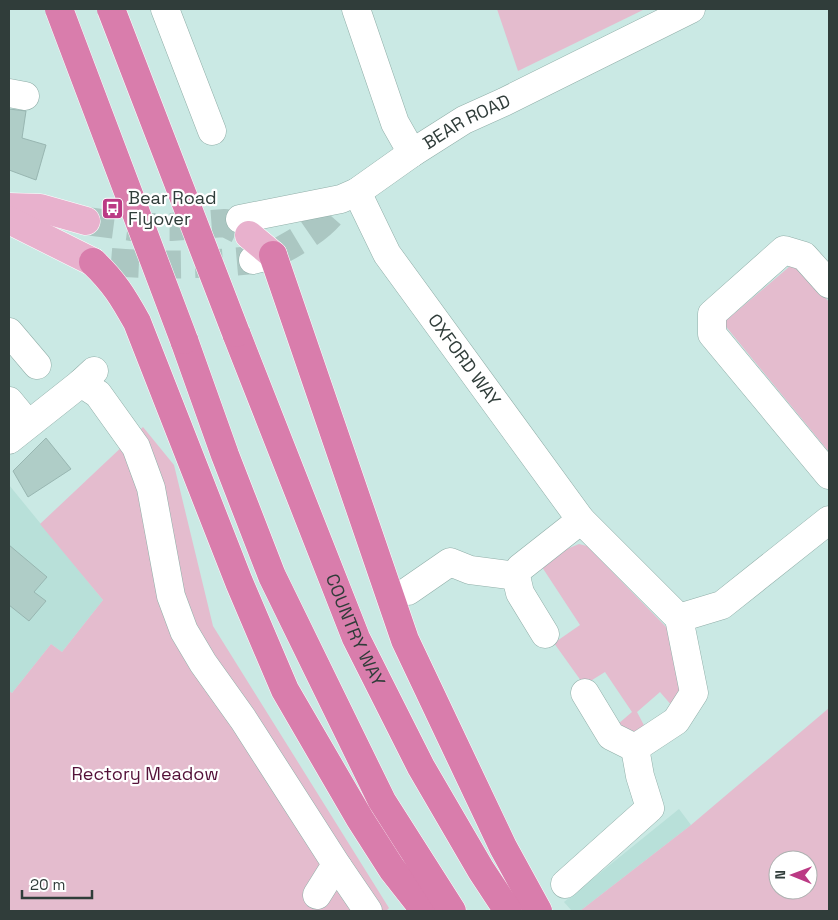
<svg xmlns="http://www.w3.org/2000/svg" width="838" height="920" font-family="'Space Grotesk',sans-serif">
  <style>
    .built { fill: #b8e0d9 }
    .green { fill: #e4bcce; fill-rule: evenodd }
    .building { fill: #afcdc7; stroke: #98b6b1 }
    .lines { fill: none; stroke-linecap: round; stroke-linejoin: round }
    .minor-tunnel { stroke: #abc7c2; stroke-width: 28; stroke-dasharray: 28 14; stroke-linecap: butt }
    .major-tunnel { stroke: #abc7c2; stroke-width: 28; stroke-dasharray: 28 14; stroke-linecap: butt }
    .minor-casing { stroke: #90aea8; stroke-width: 29 }
    .major-casing { stroke: #fff; stroke-width: 29 }
    .highway-casing { stroke: #fff; stroke-width: 29 }
    .minor { stroke: #fff; stroke-width: 28 }
    .major { stroke: #e8b1cd; stroke-width: 28 }
    .highway { stroke: #d97dac; stroke-width: 28 }
    .highway-bridge-casing { stroke: #fff; stroke-width: 29; stroke-linecap: butt }
    .highway-bridge { stroke: #d97dac; stroke-width: 28 }
    .labels { text-anchor: middle; stroke-width: 4.5; stroke-linejoin: round; paint-order: stroke }
    .street-label { font-size: 18px; fill: #303d3a; stroke: #fff }
    .poi-label { font-size: 18px; fill: #303d3a; stroke: #fff; text-anchor: start }
    .park-label { font-size: 18px; fill: #541239; stroke: #fff }
  </style>
  <rect width="100%" height="100%" fill="#cae9e4"/>
  <g class="built">
    <polygon points="9,485 103,600 62,652 51,644 12,693 9,691"/>
    <polygon points="679,809 691,825 580,911 572,911 564,902"/>
  </g>
  <g class="green">
    <polygon points="497,9 645,9 518,71"/>
    <polygon points="796,261 829,302 829,452 723,323"/>
    <polygon points="143,427 174,465 213,626 389,908 386,911 9,911 9,691 12,693 51,644 62,652 103,600 40,524"/>
    <polygon points="579,544 587,546 668,629 680,694 673,707 660,692 637,712 647,731 631,734 618,724 632,712 605,672 584,685 554,643 580,625 542,567 567,549"/>
    <path d="M829 708V911H580L691 825ZM778 860H808V890H778Z"/>
  </g>
  <g class="building">
    <polygon points="9,109 26,111 22,138 46,145 36,180 9,170"/>
    <polygon points="46,438 71,469 28,497 13,471"/>
    <polygon points="9,545 47,577 34,592 46,601 29,621 9,605"/>
  </g>
  <g class="lines">
    <g class="minor-tunnel">
      <path d="M273 255C299 240 328 226 341 199"/>
      <path d="M111 262C158 266 206 265 253 260"/>
    </g>
    <polyline class="major-tunnel" points="86,221 132,227 171,227 225,223 249,235"/>
    <defs>
      <g id="minor">
        <polyline points="165,9 212,131"/>
        <polyline points="356,9 395,123 412,153"/>
        <polyline points="9,93 25,96"/>
        <path id="s1" d="M357 192 387 254 581 520 679 618 722 605 829 520"/>
        <path id="s2" d="M240 219 341 199 357 192 412 153 464 120 504 102 691 9"/>
        <polyline points="253,260 273,255"/>
        <polyline points="829,284 804,256 784,250 712,314 712,334 829,475"/>
        <polyline points="9,332 37,365"/>
        <polyline points="81,383 98,394 136,447 151,488 171,596 184,631 203,663 243,719 338,867 332,871 317,895"/>
        <polyline points="9,401 28,424"/>
        <polyline points="9,440 81,383 94,371"/>
        <polyline points="408,591 450,562 470,570 516,576"/>
        <polyline points="545,634 520,593 516,576 520,568 581,520"/>
        <polyline points="585,693 611,736 635,748 676,721 694,693 679,618"/>
        <polyline points="338,867 368,911"/>
        <polyline points="565,884 650,808 640,776 635,748"/>
      </g>
      <g id="major">
        <polyline points="9,207 40,208 86,221"/>
        <polyline points="9,220 93,262"/>
        <polyline points="249,235 273,255"/>
      </g>
      <g id="highway">
        <polyline points="273,255 405,640 503,847 538,911"/>
        <path d="M93 262C114 282 123 297 137 322L239 582 285 690 360 819 392 869 425 911"/>
        <path id="s3" d="M236 333 356 638 421 767 481 870 508 911"/>
        <polyline points="184,340 225,455 272,576 382,801 452,911"/>
      </g>
    </defs>
    <use href="#minor" class="minor-casing"/>
    <use href="#major" class="major-casing"/>
    <use href="#highway" class="highway-casing"/>
    <use href="#minor" class="minor"/>
    <use href="#major" class="major"/>
    <use href="#highway" class="highway"/>
    <defs>
      <g id="highway-bridge">
        <polyline points="59,9 184,340"/>
        <polyline points="111,9 236,333"/>
      </g>
    </defs>
    <use href="#highway-bridge" class="highway-bridge-casing"/>
    <use href="#highway-bridge" class="highway-bridge"/>
  </g>
  <defs>
    <symbol id="bus-square" viewBox="-11 -11 22 22"><rect x="-9" y="-9" width="18" height="18" rx="4" fill="#bb3a84" stroke="#fff"/><path d="M-5-6H5V4H4V6H2V4H-2V6H-4V4H-5ZM-3.5-4V0h7V-4ZM-3.5 1.2v1.5H-2V1.2ZM2 1.2v1.5H3.5V1.2Z" fill="#fff"/></symbol>
  </defs>
  <g fill-rule="evenodd">
    <use href="#bus-square" x="100" y="196" width="25" height="25"/>
  </g>
  <g class="labels">
    <g class="street-label">
      <text dy="6" stroke="none"><textPath href="#s2" startOffset="251">BEAR ROAD</textPath></text>
      <text dy="6" stroke="none"><textPath href="#s1" startOffset="200">OXFORD WAY</textPath></text>
      <text dy="6" stroke="none"><textPath href="#s3" startOffset="320">COUNTRY WAY</textPath></text>
    </g>
    <g class="poi-label">
      <text x="128" y="204">Bear Road<tspan x="128" dy="21">Flyover</tspan></text>
    </g>
    <g class="park-label">
      <text x="145" y="780">Rectory Meadow</text>
    </g>
  </g>
  <rect width="838" height="920" fill="none" stroke="#303d3a" stroke-width="20"/>
  <g transform="translate(793 875) rotate(271)"><circle r="24" fill="#ffffff" stroke="#acb1b0"/>
  <path d="M0-4L9 19L0 12L-9 19Z" fill="#bb3a84"/>
  <text y="-8" font-size="14" font-weight="bold" text-anchor="middle" fill="#303d3a">N</text>
  </g>
  <path d="M22 890v8h70v-8" fill="none" stroke="#303d3a" stroke-width="2.5"/>
  <text x="30" y="890" font-size="15" fill="#303d3a" stroke="#ffffff" stroke-width="4" paint-order="stroke">20 m</text>
</svg>
